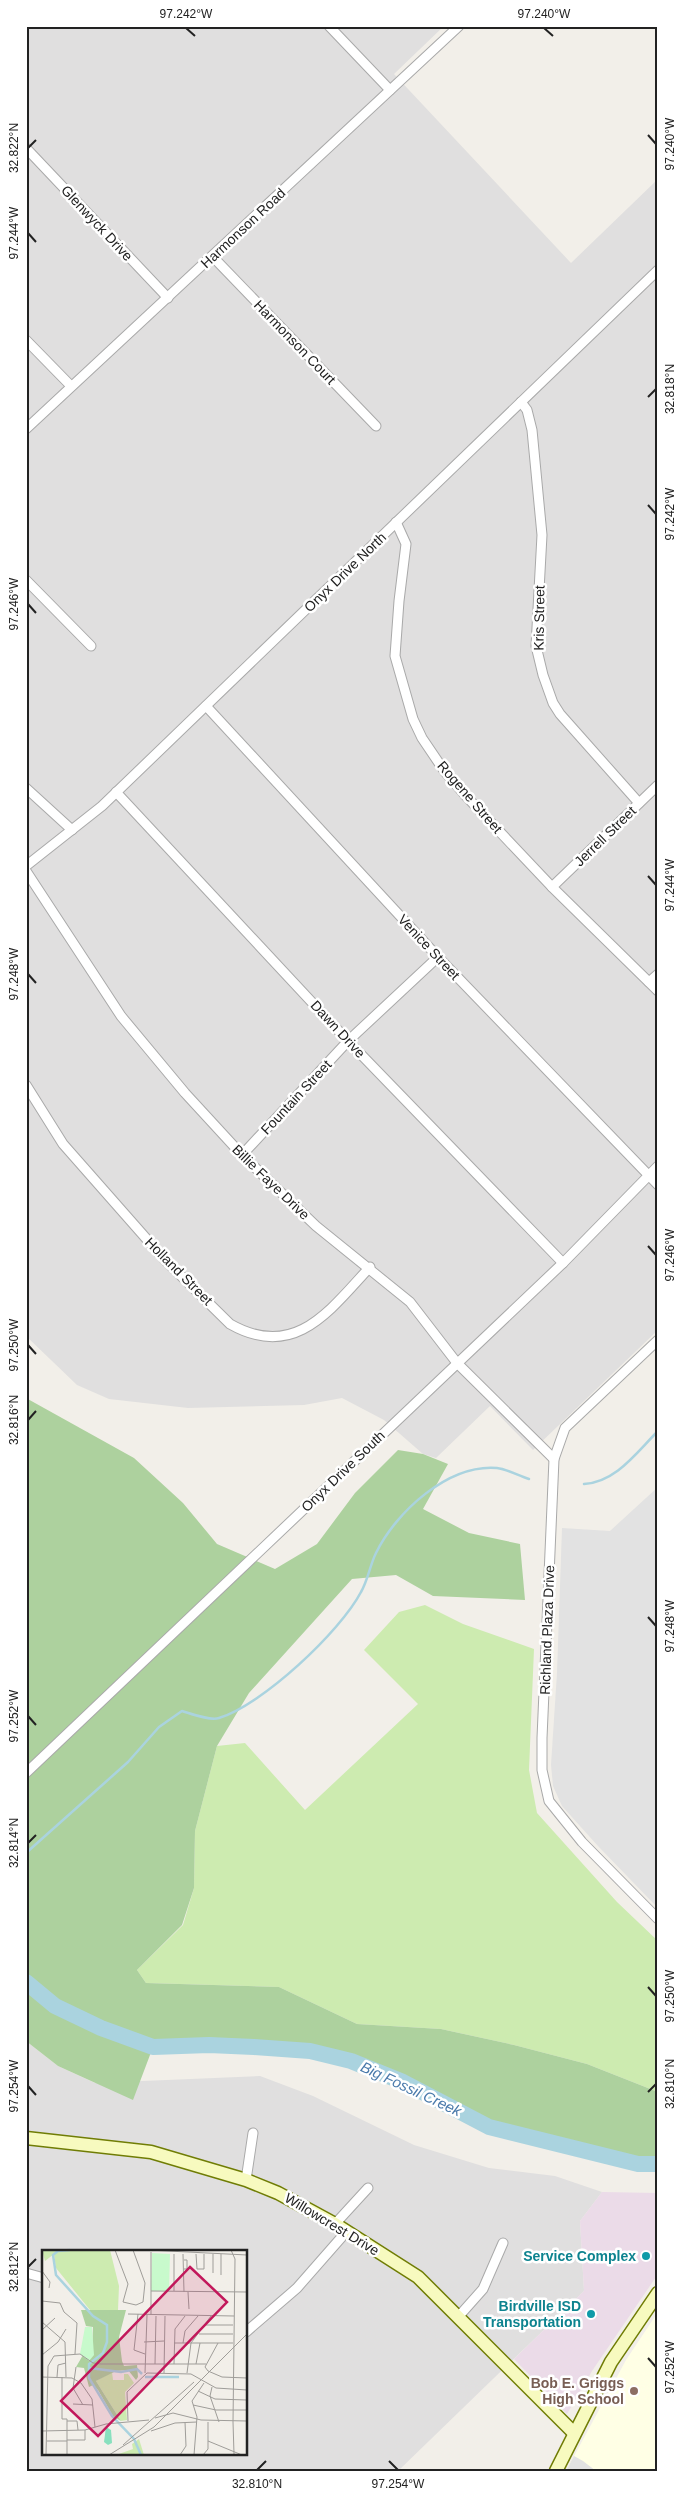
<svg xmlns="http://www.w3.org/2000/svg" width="684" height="2497" font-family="Helvetica,sans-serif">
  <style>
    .residential { fill: #e0dfdf; fill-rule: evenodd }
    .industrial { fill: #ebdbe8 }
    .education { fill: #ffffe5 }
    .grass { fill: #cdebb0 }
    .forest { fill: #add19e }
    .parking { fill: #e2e2e2 }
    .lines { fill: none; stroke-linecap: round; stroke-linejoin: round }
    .stream { stroke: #aad3df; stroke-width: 2.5 }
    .river { stroke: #aad3df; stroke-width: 16 }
    .street-casing { stroke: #a9a9a9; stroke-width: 11 }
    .secondary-casing { stroke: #707d05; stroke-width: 15 }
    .street { stroke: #fff; stroke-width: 9 }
    .secondary { stroke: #f7fabf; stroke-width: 12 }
    .ticks { fill: none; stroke: #222; stroke-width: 2 }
    .culture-dot { fill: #0f9aa8; stroke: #fff; stroke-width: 2 }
    .education-dot { fill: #8d6e63; stroke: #fff; stroke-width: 2 }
    .labels { text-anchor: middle; stroke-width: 5; stroke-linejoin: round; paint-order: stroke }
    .street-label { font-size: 14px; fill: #222; stroke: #fff }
    .culture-label { font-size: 14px; font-weight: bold; fill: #0d838f; stroke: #fff; text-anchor: end }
    .education-label { font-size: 14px; font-weight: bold; fill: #785e54; stroke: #fff; text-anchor: end }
    .water-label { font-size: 15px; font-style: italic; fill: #4a7aab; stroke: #fff }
    .inset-river { fill: none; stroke: #aad3df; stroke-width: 2.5 }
    .inset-road { fill: none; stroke: #9f9d99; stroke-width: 1 }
    .view { fill: #c2185b; fill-opacity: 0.15; stroke: #c2185b; stroke-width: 2.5 }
    .inset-edge { fill: none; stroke: #222; stroke-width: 2.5 }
    .neatline { fill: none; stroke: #222; stroke-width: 2 }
    .ticks-label { font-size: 12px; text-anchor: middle; fill: #222 }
  </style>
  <rect width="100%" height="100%" fill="#f2efe9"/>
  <g class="residential">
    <polygon points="26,26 444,26 394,74 571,263 658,179 658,1330 533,1450 490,1406 436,1458 423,1454 384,1420 342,1398 304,1405 188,1408 109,1399 77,1385 26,1336 26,443 28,441 26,439"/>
    <path d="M26 2041 58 2066 95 2083 260 2076 313 2096 414 2145 489 2168 555 2176 602 2192 580 2221 584 2291 398 2471H26ZM44 2251H246V2453H44Z"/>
  </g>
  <polygon class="industrial" points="602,2192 658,2193 658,2274 592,2371 567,2414 514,2359 584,2291 580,2221"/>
  <polygon class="education" points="658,2312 658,2471 566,2471 626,2360"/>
  <polygon class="grass" points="425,1605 463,1624 534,1649 529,1770 537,1813 617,1902 658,1941 658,2092 587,2064 514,2045 441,2029 357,2024 279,1987 146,1983 137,1970 183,1925 194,1888 195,1831 217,1746 245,1743 305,1810 418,1704 364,1650 399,1612"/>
  <polygon class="forest" points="26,1398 134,1458 183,1503 217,1544 275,1569 317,1544 355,1493 398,1450 423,1454 448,1464 423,1509 469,1533 520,1544 525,1600 433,1596 396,1575 352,1579 249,1693 217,1746 195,1831 194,1888 182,1925 137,1970 146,1983 279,1987 357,2024 441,2029 514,2045 587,2064 658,2092 658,2164 638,2164 489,2127 403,2082 351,2061 310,2051 254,2047 209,2045 153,2047 133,2100 58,2066 26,2041"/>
  <g class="parking">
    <polygon points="658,1487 658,1908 598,1846 562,1806 553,1786 551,1765 557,1673 562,1528 610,1531"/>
    <polygon points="574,2456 583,2461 596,2471 566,2471"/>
  </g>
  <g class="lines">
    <g class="stream">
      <path d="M584 1484C616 1482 636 1453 658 1431"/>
      <path d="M26 1853 128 1762 159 1727 182 1711C192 1714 210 1721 219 1718 262 1705 340 1632 361 1592 368 1580 370 1565 376 1553 396 1512 448 1464 497 1468 507 1469 519 1476 529 1479"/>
    </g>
    <polyline class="river" points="26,1982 55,2006 101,2028 153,2047 209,2045 254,2047 310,2051 351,2061 403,2082 489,2127 638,2164 658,2164"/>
    <defs>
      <g id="street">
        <polyline points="329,26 390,90"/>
        <polyline points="26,148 168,298"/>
        <polyline points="213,257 376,426"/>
        <polyline points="26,340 71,386"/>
        <polyline points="521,402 527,410 532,430 542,535 536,646 543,675 553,703 560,714 639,803"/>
        <polyline points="26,429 459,26"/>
        <polyline points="396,522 406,544 399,601 395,656 413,719 422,738 445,772 465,795 552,887 658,991"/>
        <polyline points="26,580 91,646"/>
        <polyline points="206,706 438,957 658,1185"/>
        <polyline points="26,788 72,830"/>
        <polyline points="116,792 348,1041 563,1263"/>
        <polyline points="26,866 102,806 658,270"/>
        <polyline points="26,871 121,1016 185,1093 242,1155 316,1226 410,1302 457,1363 554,1459"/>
        <polyline points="552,887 658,785"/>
        <polyline points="649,982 658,974"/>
        <path d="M26 1085 63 1144 166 1261 230 1324C295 1361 330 1310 370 1267"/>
        <polyline points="242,1155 348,1041 438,957"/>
        <polyline points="658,1340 565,1428 554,1459 542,1738 542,1770 549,1801 582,1842 658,1919"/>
        <polyline points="26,1773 563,1263 658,1166"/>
        <polyline points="246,2180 253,2133"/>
        <polyline points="335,2224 368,2188"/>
        <polyline points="26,2273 44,2278"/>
        <polyline points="459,2316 483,2289 503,2243"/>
        <polyline points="246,2332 297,2288 347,2231"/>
      </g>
      <g id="secondary">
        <polyline points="26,2138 151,2152 246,2180 278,2193 335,2224 418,2277 574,2433"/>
        <polyline points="556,2471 611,2362 658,2293"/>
      </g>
    </defs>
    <use href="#street" class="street-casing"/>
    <use href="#secondary" class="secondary-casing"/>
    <use href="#street" class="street"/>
    <use href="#secondary" class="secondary"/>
  </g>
  <path class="ticks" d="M186 28 195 36M544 28 553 36M648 135 656 144M28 148 36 140M28 233 36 242M648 397 656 389M648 505 656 514M28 604 36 613M648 876 656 885M28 974 36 983M648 1246 656 1255M28 1345 36 1354M28 1420 36 1411M648 1617 656 1626M28 1716 36 1725M28 1843 36 1835M648 1987 656 1996M28 2086 36 2095M648 2092 656 2084M28 2267 36 2259M648 2358 656 2367M389 2461 398 2470M257 2470 266 2461"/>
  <g class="culture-dot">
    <circle cx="646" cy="2256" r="5"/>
    <circle cx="591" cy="2314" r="5"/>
  </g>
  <circle class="education-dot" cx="634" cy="2391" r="5"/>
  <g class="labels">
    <g class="street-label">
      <text transform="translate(97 223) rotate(47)" y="5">Glenwyck Drive</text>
      <text transform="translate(243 228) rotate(-43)" y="5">Harmonson Road</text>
      <text transform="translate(295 342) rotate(46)" y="5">Harmonson Court</text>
      <text transform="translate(345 572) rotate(-44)" y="5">Onyx Drive North</text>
      <text transform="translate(539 618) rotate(-89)" y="5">Kris Street</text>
      <text transform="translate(470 797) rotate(49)" y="5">Rogene Street</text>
      <text transform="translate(605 836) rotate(-44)" y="5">Jerrell Street</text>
      <text transform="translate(429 947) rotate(47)" y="5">Venice Street</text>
      <text transform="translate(338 1029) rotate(47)" y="5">Dawn Drive</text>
      <text transform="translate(296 1097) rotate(-47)" y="5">Fountain Street</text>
      <text transform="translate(271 1182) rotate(44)" y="5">Billie Faye Drive</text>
      <text transform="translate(179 1271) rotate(45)" y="5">Holland Street</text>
      <text transform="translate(343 1471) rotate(-44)" y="5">Onyx Drive South</text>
      <text transform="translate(547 1630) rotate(-88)" y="5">Richland Plaza Drive</text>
      <text transform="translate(332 2224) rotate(31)" y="5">Willowcrest Drive</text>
    </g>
    <g class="culture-label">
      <text x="636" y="2261">Service Complex</text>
      <text x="581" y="2311">Birdville ISD<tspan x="581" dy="16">Transportation</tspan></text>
    </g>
    <g class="education-label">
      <text x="624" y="2388">Bob E. Griggs<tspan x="624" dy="16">High School</tspan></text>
    </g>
    <g class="water-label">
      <text transform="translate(411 2089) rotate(25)" y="5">Big Fossil Creek</text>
    </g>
  </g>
  <g transform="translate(42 2250)">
    <rect width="205" height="205" fill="#f2efe9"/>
    <path d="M0 0H68L77 36 76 60H48L14 18 12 4 3 11ZM70 122 71 130H82V124H86L92 133 83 142 85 170 79 171 54 131ZM97 189 102 205H74L91 199 90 194Z" fill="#cdebb0"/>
    <path d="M39 60H84L77 87 80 111 82 116 95 115 96 127 94 130 86 120 74 121 54 131 79 171 71 166 56 140 51 135 47 137 42 118 34 117 41 105 50 102 51 77 44 76Z" fill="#add19e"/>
    <path d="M110 3 128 4 127 41H109ZM43 77H50L52 105 47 111 38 104Z" fill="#c8facc"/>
    <path d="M64 177 69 180 70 193 66 195 62 192Z" fill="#88e0be"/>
    <path class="inset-river" d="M28 0 16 1 11 5 14 25 51 66 65 75V92L61 103 47 114V128L70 166 92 189 99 205M47 118 79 122 95 119 100 124M103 127H137"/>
    <path class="inset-road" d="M73 0 86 34 81 52 94 55 101 52 103 33 91 0M106 0 205 5M189 0 193 9 191 172M109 2V65M141 4 142 42M154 4 155 19H162V4M142 19H145V10H142M0 21 8 32 7 38M171 23V4M179 25V4M109 41 205 42M132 41V4M146 42 147 59M0 51 18 53 22 62 35 73 33 104M86 64 192 66M96 64 92 100 103 104M0 72 23 92 24 127M164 75H191M0 80 13 68M157 84H191M102 92 122 91M132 93H191M141 93 143 81 156 66M176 93 163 117 166 121 180 127 205 128M0 105 16 92 24 79M113 114 114 66M132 114 133 79 143 66M154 114 158 93M34 117 31 138 41 155M103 123 105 65M122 123 123 66M145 123 149 93 169 66M0 127 30 128 39 133 50 149 53 177M15 127 16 115 24 113M20 127V169H25V205M170 137 168 146 177 172M156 141 173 149 205 150M31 154 51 155M151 155 174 160H205M113 168 131 163 159 170 205 171M25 171H35L36 180M86 171 85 142 105 123 149 124 174 138 205 140M191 172 192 204M0 181 43 180 64 174 107 170M109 181 133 173 155 172M25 190H43V180M5 191H25M166 191 200 205M81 195 152 132M4 205 6 116 12 106 38 104 51 113 59 114H164M67 205 112 177 205 84M138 205 144 196 143 172M152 205 155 167 150 151 162 133M161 205 166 199V172"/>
    <path class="view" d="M148 17 185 52 56 186 19 151Z"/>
    <rect width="205" height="205" class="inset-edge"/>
  </g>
  <rect width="684" height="2497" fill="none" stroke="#ffffff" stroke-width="55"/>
  <rect x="28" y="28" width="628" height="2442" class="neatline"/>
  <g class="ticks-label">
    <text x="186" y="18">97.242°W</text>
    <text x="544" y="18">97.240°W</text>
    <text transform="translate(670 144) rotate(-90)" y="4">97.240°W</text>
    <text transform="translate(14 148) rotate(-90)" y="4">32.822°N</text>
    <text transform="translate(14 233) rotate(-90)" y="4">97.244°W</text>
    <text transform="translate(670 389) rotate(-90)" y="4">32.818°N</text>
    <text transform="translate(670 514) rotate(-90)" y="4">97.242°W</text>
    <text transform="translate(14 604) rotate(-90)" y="4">97.246°W</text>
    <text transform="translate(670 885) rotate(-90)" y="4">97.244°W</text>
    <text transform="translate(14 974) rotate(-90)" y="4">97.248°W</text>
    <text transform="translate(670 1255) rotate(-90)" y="4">97.246°W</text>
    <text transform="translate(14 1345) rotate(-90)" y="4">97.250°W</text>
    <text transform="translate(14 1420) rotate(-90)" y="4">32.816°N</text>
    <text transform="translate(670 1626) rotate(-90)" y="4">97.248°W</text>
    <text transform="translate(14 1716) rotate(-90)" y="4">97.252°W</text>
    <text transform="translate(14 1843) rotate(-90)" y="4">32.814°N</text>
    <text transform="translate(670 1996) rotate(-90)" y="4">97.250°W</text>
    <text transform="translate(670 2084) rotate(-90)" y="4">32.810°N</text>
    <text transform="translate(14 2086) rotate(-90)" y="4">97.254°W</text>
    <text transform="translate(14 2267) rotate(-90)" y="4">32.812°N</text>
    <text transform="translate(670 2367) rotate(-90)" y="4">97.252°W</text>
    <text x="257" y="2488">32.810°N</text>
    <text x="398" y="2488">97.254°W</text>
  </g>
</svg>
